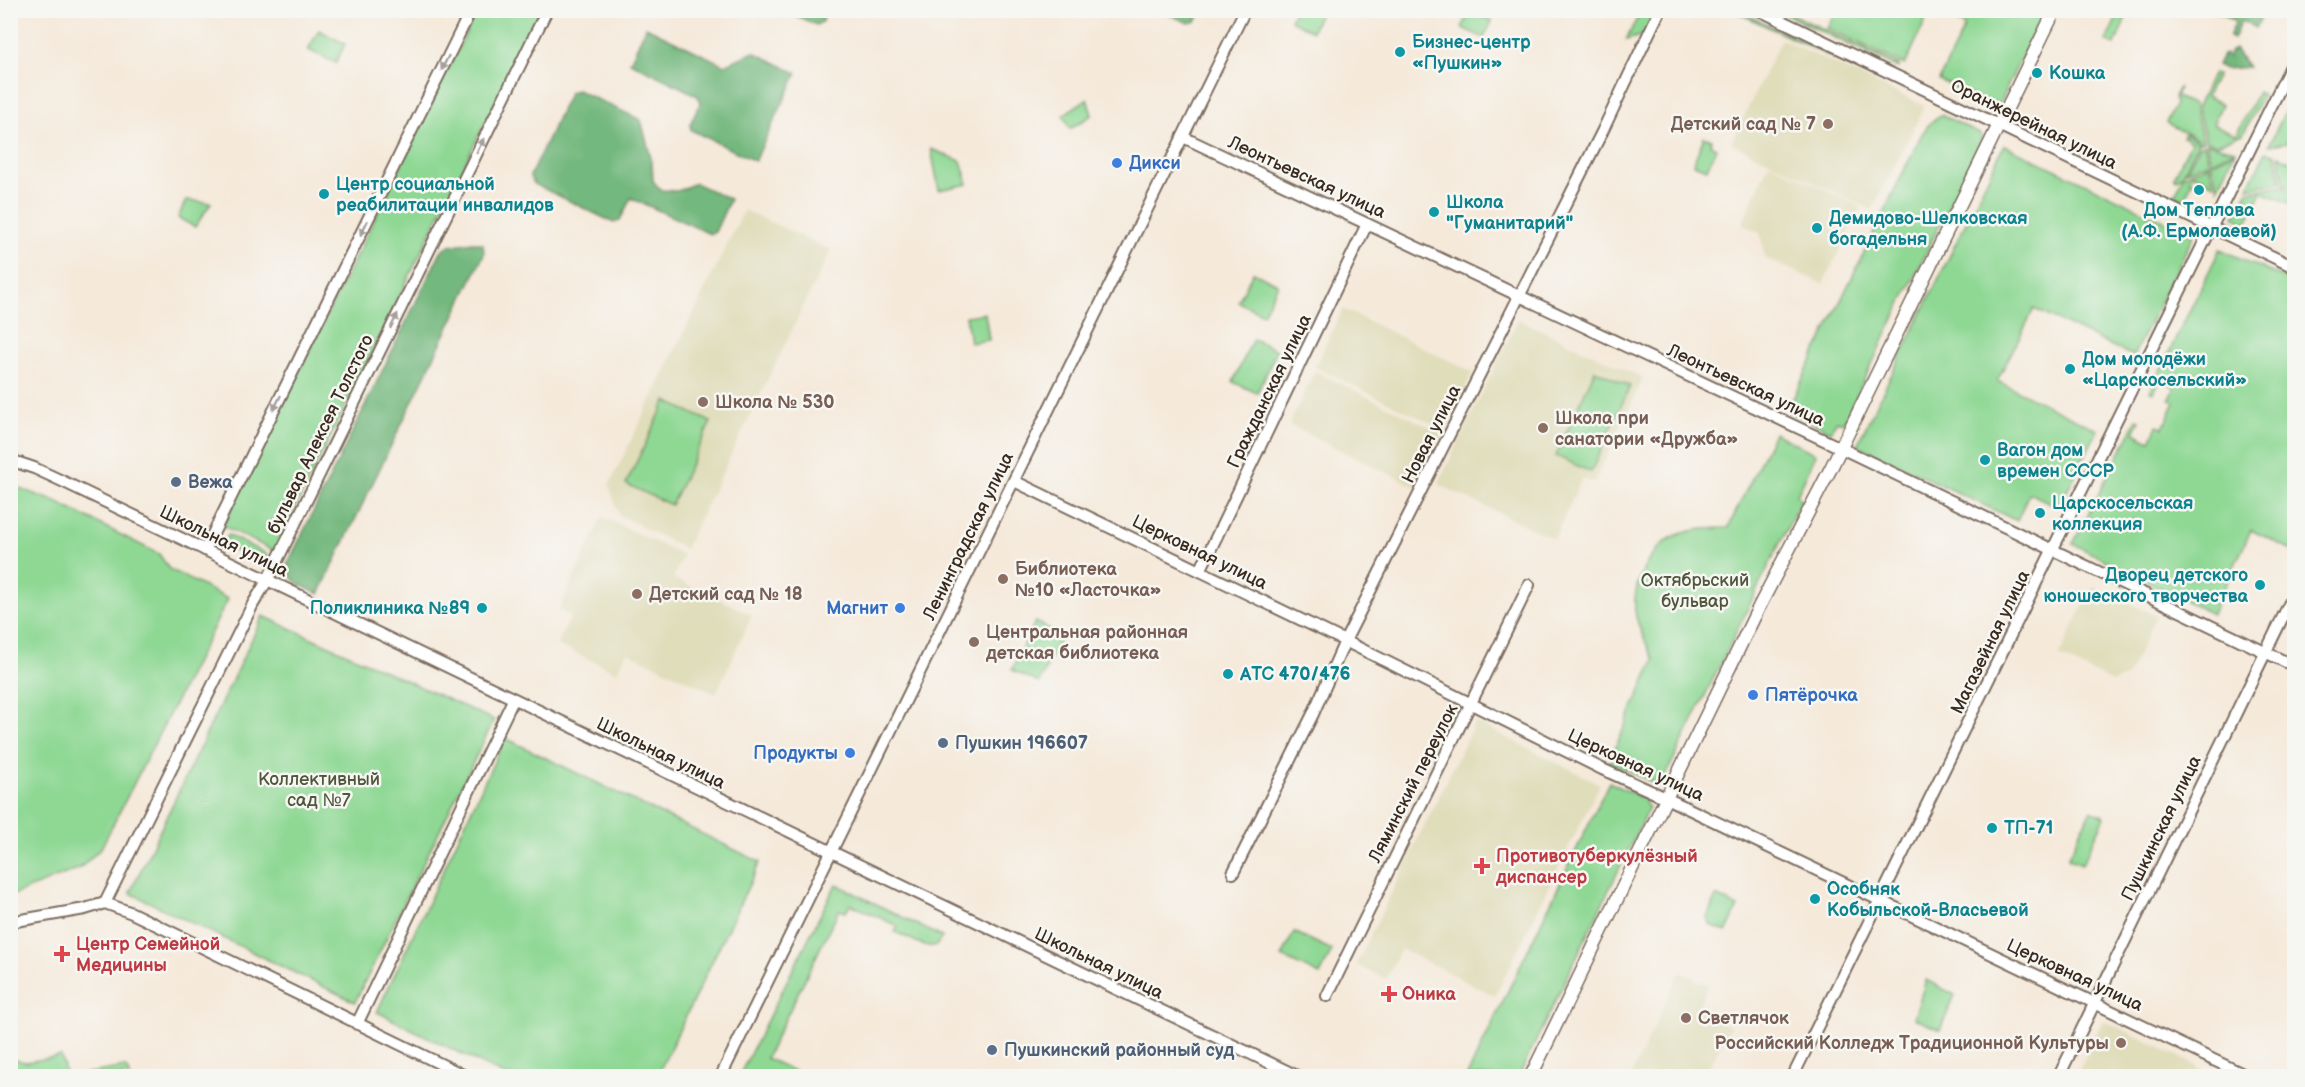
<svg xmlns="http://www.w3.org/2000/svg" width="2305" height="1087" font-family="'Balsamiq Sans',sans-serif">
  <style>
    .built { fill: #e0ddbb }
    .green { fill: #8fd894; stroke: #658159; stroke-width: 1.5 }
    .forest { fill: #73b87e; stroke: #57714e; stroke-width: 1.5 }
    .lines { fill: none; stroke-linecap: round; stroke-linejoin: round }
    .minor-casing { stroke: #7c6d60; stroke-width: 14 }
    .major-casing { stroke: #7c6d60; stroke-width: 15 }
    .minor { stroke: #fff; stroke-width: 10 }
    .major { stroke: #fff; stroke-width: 12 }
    .oneway { fill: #a79f9a }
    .culture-dot { fill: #0f9aa8; stroke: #f6f6f2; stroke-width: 2 }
    .education-dot { fill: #8d6e63; stroke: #f6f6f2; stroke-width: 2 }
    .shop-dot { fill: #3f7fe0; stroke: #f6f6f2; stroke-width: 2 }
    .service-dot { fill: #5c6f8a; stroke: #f6f6f2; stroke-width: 2 }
    .health-dot { fill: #e0444e; stroke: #f6f6f2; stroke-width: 2 }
    .labels { text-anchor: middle; stroke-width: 5; stroke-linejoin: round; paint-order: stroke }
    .culture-label { font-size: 18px; font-weight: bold; fill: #0d838f; stroke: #f6f6f2; text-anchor: start }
    .education-label { font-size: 18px; font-weight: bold; fill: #785e54; stroke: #f6f6f2; text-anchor: start }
    .street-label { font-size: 18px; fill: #3b2a1e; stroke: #f6f6f2 }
    .shop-label { font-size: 18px; font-weight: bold; fill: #366cbe; stroke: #f6f6f2; text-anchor: start }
    .service-label { font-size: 18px; font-weight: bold; fill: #4e5e75; stroke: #f6f6f2; text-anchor: start }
    .park-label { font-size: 18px; fill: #50563c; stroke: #f6f6f2 }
    .health-label { font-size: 18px; font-weight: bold; fill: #be3a42; stroke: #f6f6f2; text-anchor: start }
  </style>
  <rect width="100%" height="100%" fill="#f6f6f2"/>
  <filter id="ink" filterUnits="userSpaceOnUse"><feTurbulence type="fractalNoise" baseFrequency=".0167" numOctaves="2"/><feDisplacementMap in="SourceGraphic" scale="12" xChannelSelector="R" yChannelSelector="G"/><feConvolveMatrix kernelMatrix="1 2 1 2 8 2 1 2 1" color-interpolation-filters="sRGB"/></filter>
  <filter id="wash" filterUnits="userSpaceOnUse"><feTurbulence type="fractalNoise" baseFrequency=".008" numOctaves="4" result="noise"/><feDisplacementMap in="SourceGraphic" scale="24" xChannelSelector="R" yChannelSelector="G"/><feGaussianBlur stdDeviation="1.35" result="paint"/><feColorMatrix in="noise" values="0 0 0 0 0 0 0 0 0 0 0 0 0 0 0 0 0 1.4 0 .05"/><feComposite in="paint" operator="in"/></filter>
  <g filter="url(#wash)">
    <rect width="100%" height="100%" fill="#f5e9da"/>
    <g class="built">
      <polygon points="1781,39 1925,106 1872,210 1731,143"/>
      <polygon points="1769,163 1861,207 1823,284 1765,258 1760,233 1742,224"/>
      <polygon points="744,210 831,250 685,549 619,515 609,485"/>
      <polygon points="1343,309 1473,372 1445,430 1315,367"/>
      <polygon points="1518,319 1643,378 1594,483 1582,478 1554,539 1438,484"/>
      <polygon points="1315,371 1442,433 1416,487 1289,425"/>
      <polygon points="602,517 683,555 673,578 752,615 716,694 627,652 617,672 557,645 571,616 559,610"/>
      <polygon points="2093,586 2156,616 2128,676 2112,682 2059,656"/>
      <polygon points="1475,722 1600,784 1495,996 1401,949 1386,979 1356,965"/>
      <polygon points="1680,972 1708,985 1697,1010 1730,1026 1705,1076 1631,1076"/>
      <polygon points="2103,1020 2198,1066 2197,1068 2214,1076 2076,1076"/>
    </g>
    <g class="green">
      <polygon points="1295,10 1321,10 1321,11 1312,31 1290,20"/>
      <polygon points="477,11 540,11 274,551 223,526"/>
      <polygon points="1470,11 1492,21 1484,38 1462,28"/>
      <polygon points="1641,11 1656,11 1644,35 1626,40"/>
      <polygon points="1734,11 1739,11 1876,75 1874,77"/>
      <polygon points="1778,11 1785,11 1899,65 1898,68"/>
      <polygon points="1836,11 1836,10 1930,11 1905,65 1827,28"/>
      <polygon points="1934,11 2044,11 1999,104 1994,102 1991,105 1939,80 1965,26"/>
      <polygon points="2118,15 2126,18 2115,45 2106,41"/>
      <polygon points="319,30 345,44 336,63 308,50"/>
      <polygon points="2213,73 2217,75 2206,96 2222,104 2213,124 2236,135 2258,92 2263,95 2243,134 2217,144 2206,141 2197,107"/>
      <polygon points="2179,87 2176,97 2194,105 2203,141 2199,142 2198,139 2166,123 2175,104 2174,97"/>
      <polygon points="1087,99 1092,115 1070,129 1063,115"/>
      <polygon points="2288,105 2294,108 2294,141 2269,145"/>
      <polygon points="1942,115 1980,134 1982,138 1843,423 1837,421 1830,431 1787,411 1922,134 1930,123"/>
      <polygon points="2184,134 2196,140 2198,143 2182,176 2177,179 2174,177 2191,142 2183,137"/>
      <polygon points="1704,137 1712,140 1710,145 1716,148 1707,169 1693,164"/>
      <polygon points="2206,143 2235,150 2211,161"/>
      <polygon points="2204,144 2209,162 2186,171 2200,145"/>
      <polygon points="2004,145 2194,235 2133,356 2034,309 1997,381 2098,430 2059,507 2029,493 2017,521 1857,445"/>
      <polygon points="931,149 961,161 968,184 939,190"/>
      <polygon points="2266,151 2276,155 2281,182 2248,188"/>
      <polygon points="2235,152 2218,188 2211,163"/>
      <polygon points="2279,156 2294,163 2294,187 2284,183"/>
      <polygon points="2209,164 2214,184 2193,174 2190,180 2193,181 2184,199 2175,195 2183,176"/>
      <polygon points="2283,185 2294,191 2294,205 2262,192 2246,224 2234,217 2247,192"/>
      <polygon points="186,200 211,203 195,227 178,218"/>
      <polygon points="2220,249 2294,283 2294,487 2290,496 2294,498 2294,551 2251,530 2212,614 2073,544 2137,419 2140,420 2134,433 2150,441 2157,426 2163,428 2175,402 2170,399 2175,387 2160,379 2154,393 2150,391"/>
      <polygon points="1253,272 1278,284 1263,314 1238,302"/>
      <polygon points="985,313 989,340 970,343 966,316"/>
      <polygon points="1253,339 1277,350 1257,393 1233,382"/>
      <polygon points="1595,370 1630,386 1591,472 1556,456"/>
      <polygon points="666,401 711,422 671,505 626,484"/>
      <path d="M1774 433 1816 454 1797 495 1801 500 1665 777 1656 784 1609 762 1654 660C1648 646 1639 631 1636 616 1633 604 1636 586 1641 575 1659 533 1686 528 1728 528Z"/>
      <polygon points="10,485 54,501 159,554 169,569 228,599 101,848 80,868 11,896"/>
      <polygon points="228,535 267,554 264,561 258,562 226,546 225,540"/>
      <polygon points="263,616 494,720 355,1002 130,893"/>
      <polygon points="1035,622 1062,635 1039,683 1012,670"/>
      <polygon points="505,738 760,862 657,1076 506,1076 377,1012"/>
      <polygon points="1609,782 1645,799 1646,805 1649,807 1519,1076 1467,1076"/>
      <polygon points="2091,810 2105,817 2082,864 2068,858"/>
      <polygon points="836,884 942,937 936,946 925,946 895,932 898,926 850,904 846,912 839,910 766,1058 804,1076 739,1076"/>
      <polygon points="1716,896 1738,907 1726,932 1711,925 1707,918"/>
      <polygon points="1294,932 1332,950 1320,975 1282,957"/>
      <polygon points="1926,980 1955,995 1940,1030 1914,1018"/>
      <polygon points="61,1056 66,1076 11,1076 11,1059 26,1062"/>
      <polygon points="125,1067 130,1076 73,1076"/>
    </g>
    <g class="forest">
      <polygon points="786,11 827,11 822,22 816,25"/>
      <polygon points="1160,11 1202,10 1202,11 1196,21 1189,23"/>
      <polygon points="2215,11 2264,11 2256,28 2241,21 2233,39 2229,37 2236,21"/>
      <polygon points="646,27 724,65 754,52 797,73 755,161 691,130 690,124 700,104 698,96 630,62"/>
      <polygon points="2235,49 2248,67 2225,69 2217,65 2222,55 2226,54 2229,58 2230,52"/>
      <polygon points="577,90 641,120 652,162 653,181 661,190 678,191 695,183 730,199 715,232 710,234 631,198 620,220 614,223 534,184 530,176 570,92"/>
      <path d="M473 242 483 244 484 254 319 594C305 587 288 583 287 565L441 251 448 246Z"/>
    </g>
  </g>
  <g filter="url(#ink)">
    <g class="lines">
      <defs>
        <g id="minor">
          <polyline points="1759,10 2294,267"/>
          <polyline points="1183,137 1841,448 2294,666"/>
          <polyline points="10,460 34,468 62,481 1297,1076"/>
          <polyline points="1014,481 1345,641 1602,769 1666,798 2247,1076"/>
          <polyline points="205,550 471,10"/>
          <polyline points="1200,571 1367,224"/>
          <polyline points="1233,873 1313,714 1345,641 1602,132 1660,10"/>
          <polyline points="105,903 253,604 267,581 547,10"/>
          <polyline points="10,922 85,909 105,903 132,913 220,956 465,1076"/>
          <polyline points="1327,996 1529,585"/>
          <polyline points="357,1024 513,700"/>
          <polyline points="721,1076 1245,10"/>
          <polyline points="1793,1076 2294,60"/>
          <polyline points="2059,1076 2294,594"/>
        </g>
        <polyline id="major" points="1531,1076 1759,607 1831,468 2055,10"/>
      </defs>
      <use href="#minor" class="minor-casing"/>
      <use href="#major" class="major-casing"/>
      <use href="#minor" class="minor"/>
      <use href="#major" class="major"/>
    </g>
    <defs><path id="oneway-solid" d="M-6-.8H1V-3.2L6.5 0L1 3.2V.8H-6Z" transform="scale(1.5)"/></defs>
    <g class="oneway">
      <use href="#oneway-solid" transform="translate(445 63) rotate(116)"/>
      <use href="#oneway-solid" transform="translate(480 146) rotate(-64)"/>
      <use href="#oneway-solid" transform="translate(364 228) rotate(116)"/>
      <use href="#oneway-solid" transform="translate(394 321) rotate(-64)"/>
      <use href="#oneway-solid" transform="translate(277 403) rotate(116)"/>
    </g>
  </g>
  <g class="culture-dot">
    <circle cx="1400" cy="52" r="6"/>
    <circle cx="2037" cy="73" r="6"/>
    <circle cx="2199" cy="190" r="6"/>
    <circle cx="324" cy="194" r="6"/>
    <circle cx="1434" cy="212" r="6"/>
    <circle cx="1817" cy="228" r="6"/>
    <circle cx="2070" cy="369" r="6"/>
    <circle cx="1985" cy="460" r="6"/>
    <circle cx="2040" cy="513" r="6"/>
    <circle cx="2260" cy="585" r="6"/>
    <circle cx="482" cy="608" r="6"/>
    <circle cx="1228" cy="674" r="6"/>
    <circle cx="1992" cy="828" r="6"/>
    <circle cx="1815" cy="899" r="6"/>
  </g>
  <g class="education-dot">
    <circle cx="1828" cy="124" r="6"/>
    <circle cx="703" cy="402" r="6"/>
    <circle cx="1543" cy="428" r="6"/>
    <circle cx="1003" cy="579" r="6"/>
    <circle cx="637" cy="594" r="6"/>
    <circle cx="974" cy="642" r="6"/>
    <circle cx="1686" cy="1018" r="6"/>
    <circle cx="2121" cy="1043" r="6"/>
  </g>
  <g class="shop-dot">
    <circle cx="1117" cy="163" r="6"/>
    <circle cx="900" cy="608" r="6"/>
    <circle cx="1753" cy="695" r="6"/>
    <circle cx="850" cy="753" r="6"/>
  </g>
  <g class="service-dot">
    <circle cx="176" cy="482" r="6"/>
    <circle cx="943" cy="743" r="6"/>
    <circle cx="992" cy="1050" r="6"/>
  </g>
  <g class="health-dot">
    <path d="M1479 857h6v6h6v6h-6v6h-6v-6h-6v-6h6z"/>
    <path d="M59 945h6v6h6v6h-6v6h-6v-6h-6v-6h6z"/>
    <path d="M1386 985h6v6h6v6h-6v6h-6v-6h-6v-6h6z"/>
  </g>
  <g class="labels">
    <g class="culture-label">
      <text x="1412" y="48">Бизнес-центр<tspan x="1412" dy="21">«Пушкин»</tspan></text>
      <text x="2049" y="79">Кошка</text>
      <text x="336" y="190">Центр социальной<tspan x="336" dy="21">реабилитации инвалидов</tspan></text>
      <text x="1446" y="208">Школа<tspan x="1446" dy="21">"Гуманитарий"</tspan></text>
      <text x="2199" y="216" text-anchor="middle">Дом Теплова<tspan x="2199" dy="21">(А.Ф. Ермолаевой)</tspan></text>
      <text x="1829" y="224">Демидово-Шелковская<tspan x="1829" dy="21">богадельня</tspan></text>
      <text x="2082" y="365">Дом молодёжи<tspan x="2082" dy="21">«Царскосельский»</tspan></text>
      <text x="1997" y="456">Вагон дом<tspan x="1997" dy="21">времен СССР</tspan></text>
      <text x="2052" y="509">Царскосельская<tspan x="2052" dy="21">коллекция</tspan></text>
      <text x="2248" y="581" text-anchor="end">Дворец детского<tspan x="2248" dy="21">юношеского творчества</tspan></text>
      <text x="470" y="614" text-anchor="end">Поликлиника №89</text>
      <text x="1240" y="680">АТС 470/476</text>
      <text x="2004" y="834">ТП-71</text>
      <text x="1827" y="895">Особняк<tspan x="1827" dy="21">Кобыльской-Власьевой</tspan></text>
    </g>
    <g class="education-label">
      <text x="1816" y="130" text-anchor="end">Детский сад № 7</text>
      <text x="715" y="408">Школа № 530</text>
      <text x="1555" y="424">Школа при<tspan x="1555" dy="21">санатории «Дружба»</tspan></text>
      <text x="1015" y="575">Библиотека<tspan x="1015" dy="21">№10 «Ласточка»</tspan></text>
      <text x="649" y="600">Детский сад № 18</text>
      <text x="986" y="638">Центральная районная<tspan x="986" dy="21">детская библиотека</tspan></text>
      <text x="1698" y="1024">Светлячок</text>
      <text x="2109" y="1049" text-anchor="end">Российский Колледж Традиционной Культуры</text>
    </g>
    <g class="street-label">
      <text transform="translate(2034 124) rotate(26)" y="6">Оранжерейная улица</text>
      <text transform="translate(1307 177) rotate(25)" y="6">Леонтьевская улица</text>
      <text transform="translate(1746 385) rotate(25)" y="6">Леонтьевская улица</text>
      <text transform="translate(1269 391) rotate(-64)" y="6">Гражданская улица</text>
      <text transform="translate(320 434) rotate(-64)" y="6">бульвар Алексея Толстого</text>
      <text transform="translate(1431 434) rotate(-63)" y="6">Новая улица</text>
      <text transform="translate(968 536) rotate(-64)" y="6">Ленинградская улица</text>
      <text transform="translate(224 541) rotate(26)" y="6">Школьная улица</text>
      <text transform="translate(1200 552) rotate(26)" y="6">Церковная улица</text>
      <text transform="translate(1990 642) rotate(-64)" y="6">Магазейная улица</text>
      <text transform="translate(661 753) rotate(26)" y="6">Школьная улица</text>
      <text transform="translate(1636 765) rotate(25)" y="6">Церковная улица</text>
      <text transform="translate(1413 783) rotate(-63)" y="6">Ляминский переулок</text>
      <text transform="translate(2161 828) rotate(-64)" y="6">Пушкинская улица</text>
      <text transform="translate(1099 963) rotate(26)" y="6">Школьная улица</text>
      <text transform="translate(2075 975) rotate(25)" y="6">Церковная улица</text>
    </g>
    <g class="shop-label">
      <text x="1129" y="169">Дикси</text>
      <text x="888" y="614" text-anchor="end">Магнит</text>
      <text x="1765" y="701">Пятёрочка</text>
      <text x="838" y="759" text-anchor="end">Продукты</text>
    </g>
    <g class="service-label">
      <text x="188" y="488">Вежа</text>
      <text x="955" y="749">Пушкин 196607</text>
      <text x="1004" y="1056">Пушкинский районный суд</text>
    </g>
    <g class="park-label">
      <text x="1695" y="586">Октябрьский<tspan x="1695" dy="21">бульвар</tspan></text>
      <text x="319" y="785">Коллективный<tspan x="319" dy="21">сад №7</tspan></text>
    </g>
    <g class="health-label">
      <text x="1496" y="862">Противотуберкулёзный<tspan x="1496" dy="21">диспансер</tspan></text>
      <text x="76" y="950">Центр Семейной<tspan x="76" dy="21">Медицины</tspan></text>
      <text x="1402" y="1000">Оника</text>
    </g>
  </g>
  <rect width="2305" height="1087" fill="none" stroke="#f6f6f2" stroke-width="36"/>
</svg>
